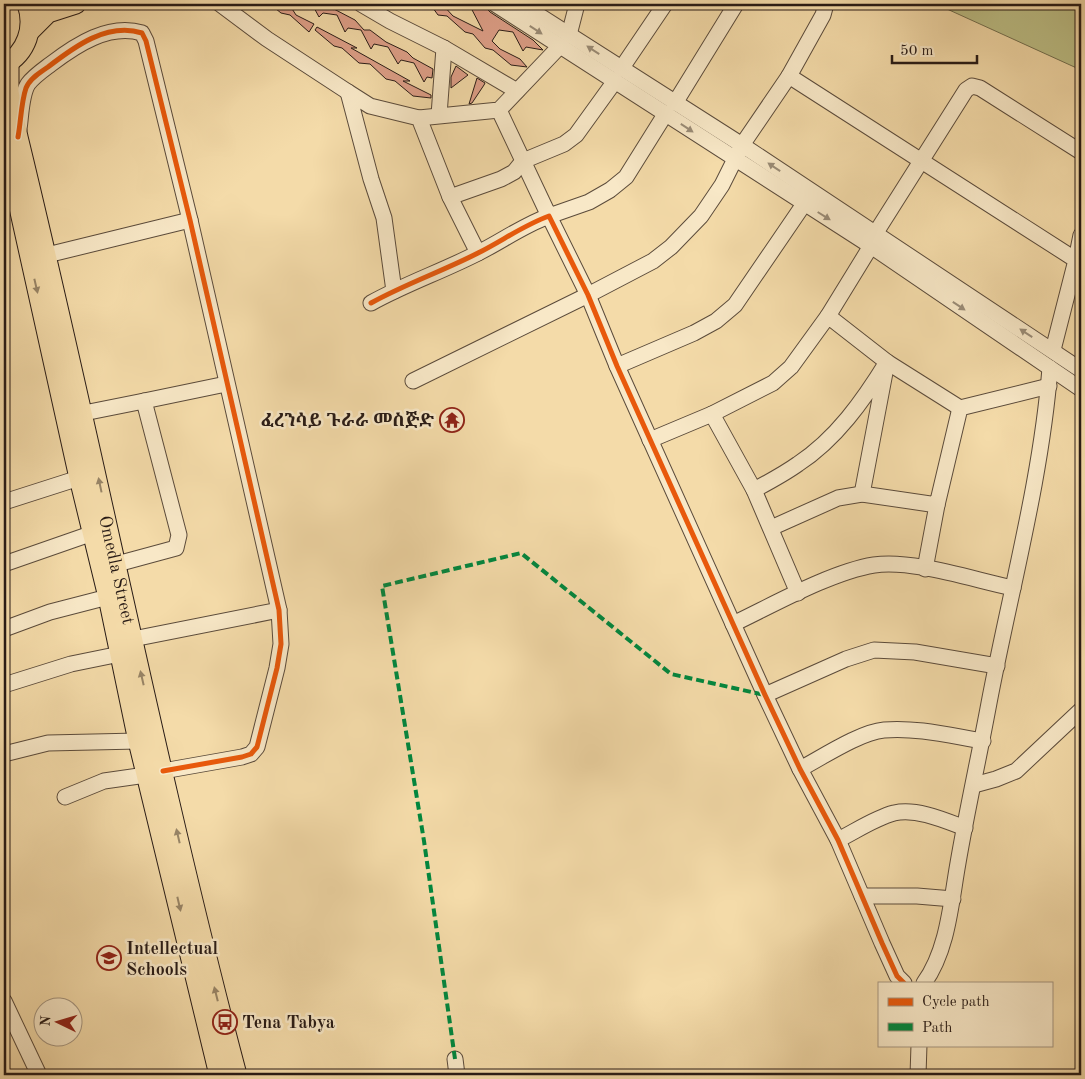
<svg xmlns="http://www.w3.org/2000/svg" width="1085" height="1079" font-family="'Old Standard TT','Noto Serif Ethiopic',serif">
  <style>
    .green { fill: #bdc087; stroke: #726e4e }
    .building { fill: #dfa089; stroke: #281b16 }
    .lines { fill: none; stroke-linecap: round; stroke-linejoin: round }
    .minor-casing { stroke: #5b4b3b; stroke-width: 17 }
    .major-casing { stroke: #281b16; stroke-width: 21 }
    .minor { stroke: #f8e8c7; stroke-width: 15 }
    .major { stroke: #f4dba9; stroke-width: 19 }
    .quiet { stroke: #00873e; stroke-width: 4; stroke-dasharray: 8 4; stroke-linecap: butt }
    .cycleway-casing { stroke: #f8e8c7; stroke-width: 8 }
    .cycleway { stroke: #e8590c; stroke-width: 5 }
    .oneway { fill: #9a8c77 }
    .oneway2 { fill: #988567 }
    .labels { text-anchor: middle; stroke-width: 5; stroke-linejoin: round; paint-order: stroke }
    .poi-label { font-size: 18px; font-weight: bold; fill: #281b16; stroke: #f8e8c7; text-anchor: start }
    .street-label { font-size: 18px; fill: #281b16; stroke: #f8e8c7 }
  </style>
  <rect width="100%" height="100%" fill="#f4dba9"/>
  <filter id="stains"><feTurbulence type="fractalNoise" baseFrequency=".004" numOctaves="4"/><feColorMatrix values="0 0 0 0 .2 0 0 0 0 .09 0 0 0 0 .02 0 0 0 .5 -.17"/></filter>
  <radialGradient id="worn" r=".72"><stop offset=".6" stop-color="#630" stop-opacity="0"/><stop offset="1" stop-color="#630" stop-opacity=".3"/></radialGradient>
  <polygon class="green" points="936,4 1081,4 1081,70"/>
  <g class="building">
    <polygon points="270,4 289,4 296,15 314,24 309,32 290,15 281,13"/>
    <polygon points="312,4 327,4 334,10 332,8 355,20 364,30 370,30 386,42 407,52 413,58 433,69 432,78 427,77 424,82 414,63 401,60 398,64 388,47 374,44 371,49 361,30 348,28 345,32 337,15 323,13 319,17"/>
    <polygon points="430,4 442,4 453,16 483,31 469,4 483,4 490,12 533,40 543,50 526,47 523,51 513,32 499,30 492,41 500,49 520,59 527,67 511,65 493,50 485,48 473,34 465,32 447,16 438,15"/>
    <polygon points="317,27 357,48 351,48 410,81 403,81 431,95 431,98 413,96 395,81 386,79 370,64 359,63 342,48 334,46 315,30"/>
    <polygon points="456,66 468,75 451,88 451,77"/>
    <polygon points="477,78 485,83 484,85 472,103 469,104"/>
  </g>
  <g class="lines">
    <defs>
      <g id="minor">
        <polyline points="220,4 267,39 348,92"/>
        <polyline points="361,4 390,21 444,48 517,91"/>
        <polyline points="495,4 871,246 1081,389"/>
        <polyline points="521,4 742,145 1081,370"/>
        <polyline points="826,4 823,15 789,76 1076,260 1053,350"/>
        <polyline points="569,35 577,4"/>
        <polyline points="621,69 665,4"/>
        <polyline points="675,103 736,4"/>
        <polyline points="499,110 549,216 589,202 610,190 626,177 666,113"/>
        <polyline points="439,115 444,48"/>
        <polyline points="419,118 499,110 560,46"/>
        <path d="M19 129C21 117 21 95 28 84 34 76 43 70 51 64 76 45 109 23 142 33L146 41 190 220 279 610 281 644 277 668 257 747 251 754 242 757 163 771"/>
        <polyline points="875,234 966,90 972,86 980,88 1081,152"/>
        <polyline points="478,253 450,197 501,179 514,172 523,161 564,144 576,135 615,81"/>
        <polyline points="47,255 190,220"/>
        <polyline points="1076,260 1081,235"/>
        <polyline points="394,291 384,218 371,179 348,92 370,106 419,118 450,197"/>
        <path d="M371 303C405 284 443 271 478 253 502 241 524 225 549 216L588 295 617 366 765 695 800 769 838 840 882 943 897 976 904 983"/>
        <polyline points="828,316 871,246"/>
        <polyline points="617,366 694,333 716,321 735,305 804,204"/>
        <polyline points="413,381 588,295 653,261 671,247 701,216 722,185 742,145 789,76"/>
        <polyline points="144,401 226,384"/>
        <polyline points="84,413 144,401 179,535 176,548 117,564"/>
        <polyline points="712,414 773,383 791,367 828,316 887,362 960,408"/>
        <polyline points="650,440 712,414 754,490 798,593"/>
        <path d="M754 490C769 482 784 474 798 464 836 439 863 401 887 362L862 494"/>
        <polyline points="4,502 79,478"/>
        <polyline points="771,528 838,498 862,494 937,505 960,408 1049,386"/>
        <polyline points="4,564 93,533"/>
        <polyline points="925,569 937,505"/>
        <path d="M733 624C773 605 831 572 874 565 912 559 974 580 1013 588"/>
        <polyline points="4,629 50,612 108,597"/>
        <polyline points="133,639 279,610"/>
        <polyline points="4,685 71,664 120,654"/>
        <polyline points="765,695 846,659 874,650 915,652 997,666"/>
        <polyline points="4,754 48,743 138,741"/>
        <path d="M800 769C821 758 860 732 884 730 916 727 952 736 983 741"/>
        <polyline points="974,785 996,779 1016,771 1081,710"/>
        <polyline points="65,797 104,781 146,775"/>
        <path d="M838 840C856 831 875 818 894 813 917 808 944 820 965 828"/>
        <polyline points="862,896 917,896 953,899"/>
        <path d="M924 983C948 950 951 902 958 863 967 810 979 757 989 703 1010 592 1041 481 1050 368"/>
        <polyline points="4,1001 39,1075"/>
        <polyline points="455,1059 457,1075"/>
        <polyline points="918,1075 919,1045"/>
      </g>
      <g id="major">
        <polyline points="30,31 48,13 76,4"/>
        <path id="s1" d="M9 62V92L18 137C94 449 155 765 237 1075"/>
        <path d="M4 65C27 53 35 27 27 4"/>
        <polyline points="4,140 79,478 108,597 138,741 219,1075"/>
      </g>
    </defs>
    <use href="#minor" class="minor-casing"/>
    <use href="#major" class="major-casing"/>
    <use href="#minor" class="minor"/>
    <use href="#major" class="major"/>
    <polyline class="quiet" points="455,1059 424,841 382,586 521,553 671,674 765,695"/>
    <defs>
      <g id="cycleway">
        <path d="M18 137C21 121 21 103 26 88 30 78 41 72 48 67 74 47 107 22 142 33L146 41 190 220 279 610 281 644 277 668 257 747 251 754 242 757 163 771"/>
        <path d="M371 303C405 284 443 271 478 253 502 241 524 225 549 216L588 295 617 366 765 695 800 769 838 840 882 943 897 976 904 983"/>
      </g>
    </defs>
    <use href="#cycleway" class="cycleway-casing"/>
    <use href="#cycleway" class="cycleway"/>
  </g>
  <defs><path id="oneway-solid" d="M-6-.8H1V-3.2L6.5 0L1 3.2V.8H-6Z" transform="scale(1.25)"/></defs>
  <g class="oneway">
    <use href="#oneway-solid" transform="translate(536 30) rotate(33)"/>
    <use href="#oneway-solid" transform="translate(593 50) rotate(-147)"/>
    <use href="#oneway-solid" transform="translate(687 128) rotate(34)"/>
    <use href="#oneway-solid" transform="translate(774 167) rotate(-146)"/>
    <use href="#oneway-solid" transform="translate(824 216) rotate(32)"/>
    <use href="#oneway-solid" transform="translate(959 306) rotate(34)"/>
    <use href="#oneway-solid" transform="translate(1026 333) rotate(-147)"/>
  </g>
  <g class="oneway2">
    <use href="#oneway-solid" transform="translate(36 286) rotate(77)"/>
    <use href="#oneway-solid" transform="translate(100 485) rotate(-102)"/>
    <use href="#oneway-solid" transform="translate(142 678) rotate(-103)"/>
    <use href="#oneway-solid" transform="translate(178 836) rotate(-103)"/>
    <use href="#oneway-solid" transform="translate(179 904) rotate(77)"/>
    <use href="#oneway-solid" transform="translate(216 994) rotate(-104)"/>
  </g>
  <defs>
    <symbol id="temple-ring" viewBox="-11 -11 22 22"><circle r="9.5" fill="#f8e8c7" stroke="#8f2418" stroke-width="1.5"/><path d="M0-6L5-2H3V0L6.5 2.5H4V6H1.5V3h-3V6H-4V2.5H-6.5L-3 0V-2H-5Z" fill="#8f2418"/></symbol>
    <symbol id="school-ring" viewBox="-11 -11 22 22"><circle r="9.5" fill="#f8e8c7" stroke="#8f2418" stroke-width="1.5"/><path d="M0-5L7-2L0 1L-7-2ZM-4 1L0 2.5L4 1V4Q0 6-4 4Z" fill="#8f2418"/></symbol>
    <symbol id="bus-ring" viewBox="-11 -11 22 22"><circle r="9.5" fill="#f8e8c7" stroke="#8f2418" stroke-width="1.5"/><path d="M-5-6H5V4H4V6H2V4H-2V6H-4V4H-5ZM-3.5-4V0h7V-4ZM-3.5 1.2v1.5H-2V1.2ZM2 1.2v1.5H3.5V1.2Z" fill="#8f2418"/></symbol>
  </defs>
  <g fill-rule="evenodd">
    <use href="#temple-ring" x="438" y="406" width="28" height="28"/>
    <use href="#school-ring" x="95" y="944" width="28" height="28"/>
    <use href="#bus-ring" x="211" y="1008" width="28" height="28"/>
  </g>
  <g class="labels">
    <g class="poi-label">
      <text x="434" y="426" text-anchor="end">ፈረንሳይ ጉራራ መስጅድ</text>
      <text x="126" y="954">Intellectual<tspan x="126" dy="21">Schools</tspan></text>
      <text x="242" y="1028">Tena Tabya</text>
    </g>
    <g class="street-label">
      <text dy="6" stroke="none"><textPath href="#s1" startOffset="520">Omedla Street</textPath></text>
    </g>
  </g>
  <rect width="1085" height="1079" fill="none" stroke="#f4dba9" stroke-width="20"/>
  <rect x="5" y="5" width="1075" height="1069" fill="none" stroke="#281b16" stroke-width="2.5"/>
  <rect x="10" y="10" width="1065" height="1059" fill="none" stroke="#281b16"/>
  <rect x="878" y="982" width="175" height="65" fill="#f8e8c7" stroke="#a59680"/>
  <rect x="888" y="998" width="25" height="8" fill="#e8590c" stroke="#a59680"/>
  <text x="922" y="1006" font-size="15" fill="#281b16">Cycle path</text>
  <rect x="888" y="1023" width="25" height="8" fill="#00873e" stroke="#a59680"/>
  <text x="922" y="1032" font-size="15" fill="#281b16">Path</text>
  <g transform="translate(58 1022) rotate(275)"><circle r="24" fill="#f8e8c7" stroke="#a59680"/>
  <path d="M0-4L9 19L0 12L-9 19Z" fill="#8f2418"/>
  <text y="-8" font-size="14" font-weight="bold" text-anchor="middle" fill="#281b16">N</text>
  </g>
  <path d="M892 55v8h85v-8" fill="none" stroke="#281b16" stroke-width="2.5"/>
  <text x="900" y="55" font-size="15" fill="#281b16" stroke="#f8e8c7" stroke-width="4" paint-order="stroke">50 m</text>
  <rect width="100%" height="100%" filter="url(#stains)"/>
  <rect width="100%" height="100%" fill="url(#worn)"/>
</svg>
